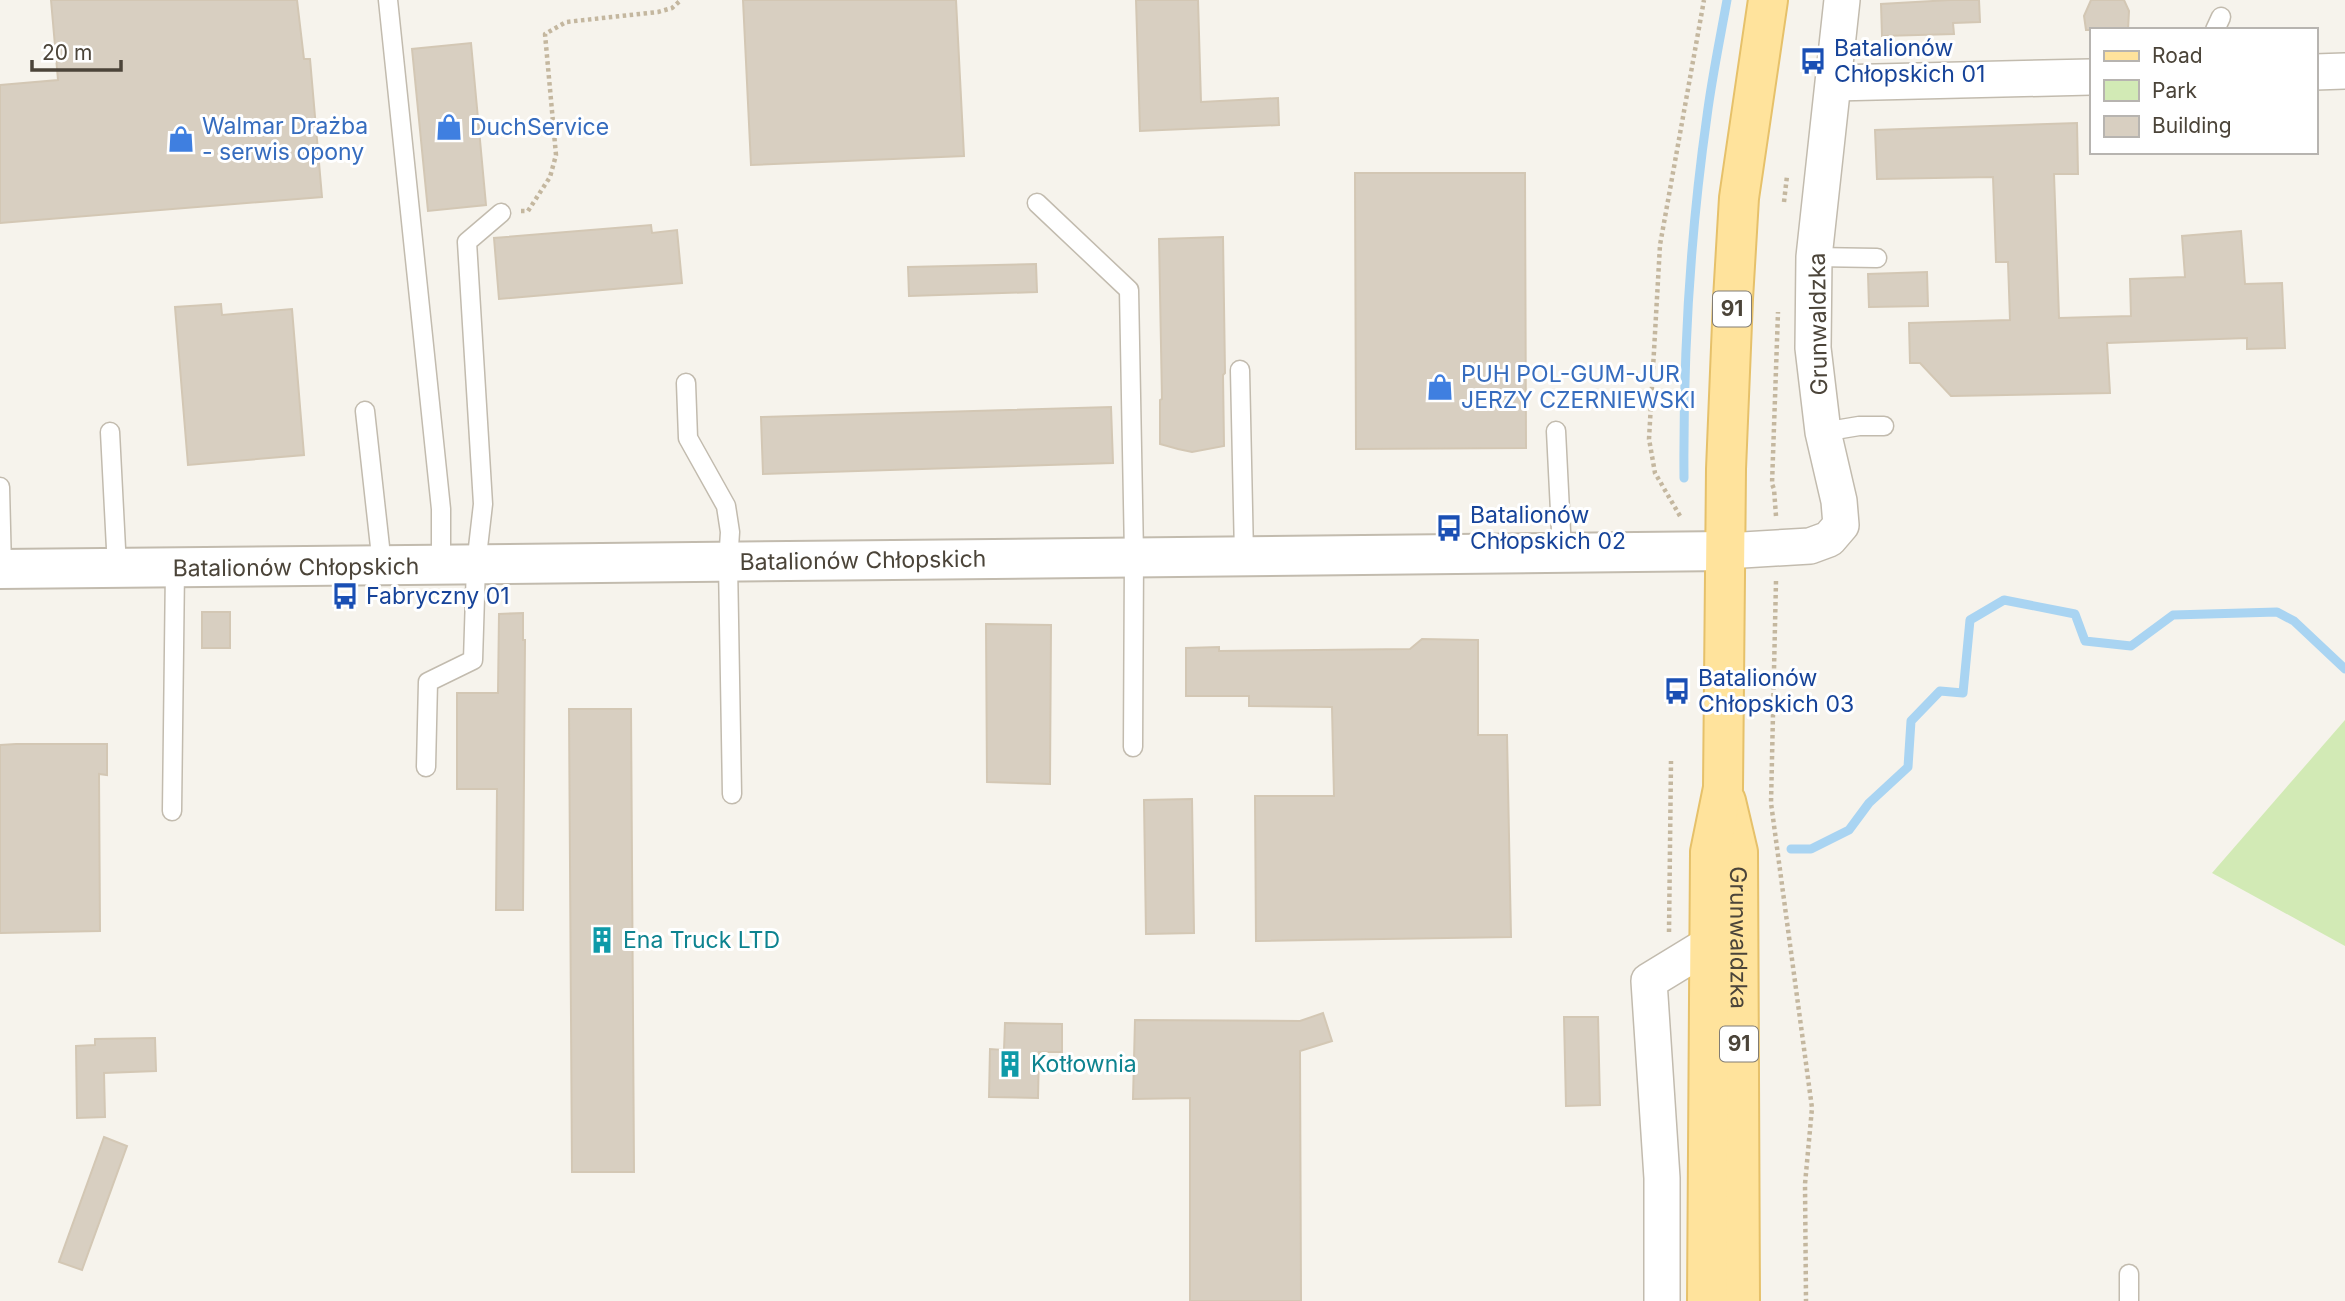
<svg xmlns="http://www.w3.org/2000/svg" width="2345" height="1301" font-family="Inter,sans-serif">
  <style>
    .green { fill: #d2eab5 }
    .lines { fill: none; stroke-linecap: round; stroke-linejoin: round }
    .stream { stroke: #a9d4f2; stroke-width: 9 }
    .building { fill: #d8cfc1; stroke: #d3c7b4; stroke-width: 2 }
    .service-casing { stroke: #c2bbae; stroke-width: 21 }
    .minor-casing { stroke: #c2bbae; stroke-width: 38 }
    .tertiary-casing { stroke: #c2bbae; stroke-width: 42 }
    .primary-casing { stroke: #e6c16a; stroke-width: 42 }
    .path { stroke: #c4b79f; stroke-width: 4.5; stroke-dasharray: 3.5 3.5; stroke-linecap: butt }
    .service { stroke: #fff; stroke-width: 18 }
    .minor { stroke: #fff; stroke-width: 35 }
    .tertiary { stroke: #fff; stroke-width: 38 }
    .primary { stroke: #ffe39c; stroke-width: 38 }
    .labels { text-anchor: middle; stroke-width: 6; stroke-linejoin: round; paint-order: stroke }
    .shield { fill: #fff; stroke: #817c74; stroke-width: 2 }
    .shield-label { font-size: 21px; font-weight: bold; fill: #4b4439 }
    .transit-label { font-size: 23px; fill: #164399; stroke: #fff; text-anchor: start }
    .shop-label { font-size: 23px; fill: #366cbe; stroke: #fff; text-anchor: start }
    .street-label { font-size: 23px; fill: #4b4439; stroke: #fff }
    .culture-label { font-size: 23px; fill: #0d838f; stroke: #fff; text-anchor: start }
  </style>
  <rect width="100%" height="100%" fill="#f6f3ec"/>
  <polygon class="green" points="2345,720 2345,946 2212,873"/>
  <g class="lines">
    <g class="stream">
      <path d="M1684 478C1683 358 1690 235 1707 116 1712 77 1720 39 1727 0"/>
      <polyline points="1791,849 1811,849 1849,830 1869,803 1908,767 1911,721 1940,691 1963,693 1970,620 2004,600 2075,614 2085,641 2131,646 2173,615 2277,612 2294,621 2345,669"/>
    </g>
  </g>
  <g class="building">
    <polygon points="51,0 297,0 304,59 310,59 322,197 0,223 0,85 58,80"/>
    <polygon points="743,0 956,0 964,156 751,165"/>
    <polygon points="1136,0 1198,0 1201,102 1278,98 1279,125 1140,131"/>
    <polygon points="1950,0 1979,0 1980,22 1953,23 1954,34 1882,36 1881,4"/>
    <polygon points="2091,0 2124,0 2129,11 2128,30 2086,30 2084,16"/>
    <polygon points="471,43 486,205 428,211 412,49"/>
    <polygon points="2077,123 2078,174 2054,174 2059,318 2131,316 2130,279 2185,277 2182,236 2241,231 2245,284 2282,283 2285,348 2247,349 2247,338 2107,343 2110,393 1951,396 1920,363 1910,363 1909,323 2010,320 2008,262 1996,262 1993,177 1877,179 1875,130"/>
    <polygon points="1355,173 1525,173 1526,448 1356,449"/>
    <polygon points="651,225 652,233 677,230 682,283 499,299 494,238"/>
    <polygon points="1223,237 1225,373 1223,375 1224,446 1192,452 1178,449 1160,444 1160,400 1162,399 1159,239"/>
    <polygon points="1036,264 1037,292 909,296 908,267"/>
    <polygon points="1927,272 1928,306 1869,307 1868,274"/>
    <polygon points="221,304 222,315 292,309 304,455 188,465 175,307"/>
    <polygon points="1111,407 1113,463 763,474 761,417"/>
    <rect x="202" y="612" width="28" height="36"/>
    <polygon points="523,613 523,640 525,640 523,910 496,910 497,789 457,789 457,693 498,693 499,614"/>
    <polygon points="986,624 1051,625 1050,784 987,782"/>
    <polygon points="1422,639 1478,640 1478,735 1507,735 1511,937 1256,941 1255,796 1334,796 1332,707 1249,706 1249,696 1186,696 1186,648 1219,647 1219,651 1410,649"/>
    <polygon points="569,709 631,709 634,1172 572,1172"/>
    <polygon points="16,744 107,744 107,775 99,774 100,931 0,933 0,745"/>
    <polygon points="1192,799 1194,933 1146,934 1144,800"/>
    <polygon points="1323,1013 1332,1041 1300,1051 1301,1301 1190,1301 1190,1098 1133,1099 1135,1020 1300,1021"/>
    <polygon points="1564,1017 1598,1017 1600,1105 1566,1106"/>
    <polygon points="1005,1023 1062,1024 1062,1052 1039,1052 1038,1098 989,1097 990,1049 1004,1050"/>
    <polygon points="155,1038 156,1071 104,1073 105,1117 77,1118 76,1046 95,1045 95,1039"/>
    <polygon points="104,1137 127,1146 82,1270 59,1262"/>
  </g>
  <g class="lines">
    <defs>
      <g id="service">
        <polyline points="388,0 441,509 441,565"/>
        <polyline points="2215,30 2221,17"/>
        <polyline points="1037,203 1129,290 1134,555 1133,747"/>
        <polyline points="1814,257 1877,258"/>
        <polyline points="1240,370 1244,555"/>
        <polyline points="686,383 688,438 726,506 730,532 728,563 732,794"/>
        <polyline points="365,411 382,565"/>
        <polyline points="1556,431 1562,551"/>
        <polyline points="110,432 117,568"/>
        <polyline points="1823,432 1859,426 1884,426"/>
        <polyline points="0,487 2,569"/>
        <polyline points="426,767 428,682 473,660 476,565 483,504 467,242 501,213"/>
        <polyline points="172,811 175,568"/>
        <polyline points="2129,1274 2129,1301"/>
      </g>
      <g id="minor">
        <polyline points="2315,72 2345,71"/>
        <polyline points="1834,83 2091,77"/>
        <polyline points="1726,551 1810,546 1829,539 1841,525 1839,501 1823,432 1813,348 1814,257 1842,0"/>
        <polyline points="1662,1301 1662,1178 1649,981 1708,945"/>
      </g>
      <g id="tertiary">
        <path id="s1" d="M0 569C575 568 1151 553 1726 551"/>
      </g>
      <g id="primary">
        <path id="s2" d="M1726 801 1738 852 1740 1301"/>
        <polyline points="1707,1301 1710,852 1723,788 1726,469 1733,299 1739,198 1768,0"/>
      </g>
    </defs>
    <use href="#service" class="service-casing"/>
    <use href="#minor" class="minor-casing"/>
    <use href="#tertiary" class="tertiary-casing"/>
    <use href="#primary" class="primary-casing"/>
    <g class="path">
      <polyline points="1784,202 1787,176"/>
      <polyline points="521,211 528,211 550,177 556,155 545,34 566,22 658,12 672,8 681,0"/>
      <polyline points="1680,516 1655,473 1649,439 1660,245 1704,0"/>
      <polyline points="1776,516 1774,489 1772,484 1778,312"/>
      <polyline points="1776,581 1771,803 1812,1108 1805,1184 1806,1301"/>
      <polyline points="1669,932 1671,761"/>
    </g>
    <use href="#service" class="service"/>
    <use href="#minor" class="minor"/>
    <use href="#tertiary" class="tertiary"/>
    <use href="#primary" class="primary"/>
  </g>
  <defs>
    <symbol id="bus-bare" viewBox="-9 -9 18 18"><path d="M-5-6H5V4H4V6H2V4H-2V6H-4V4H-5ZM-3.5-4V0h7V-4ZM-3.5 1.2v1.5H-2V1.2ZM2 1.2v1.5H3.5V1.2Z" fill="#1a4fb4" stroke="#fff" stroke-width="2.5" paint-order="stroke"/></symbol>
    <symbol id="shop-bare" viewBox="-9 -9 18 18"><path d="M-5-2.5h2.3a2.7 3.5 0 0 1 5.4 0H5L5.5 6h-11ZM-1.5-2.5h3a1.5 2.3 0 0 0-3 0Z" fill="#3f7fe0" stroke="#fff" stroke-width="2.5" paint-order="stroke"/></symbol>
    <symbol id="building-bare" viewBox="-9 -9 18 18"><path d="M-4-6H4V6H1V3H-1V6H-4ZM-2.5-4.3h1.7v1.8h-1.7ZM.8-4.3h1.7v1.8H.8ZM-2.5-1h1.7V.8h-1.7ZM.8-1h1.7V.8H.8Z" fill="#0f9aa8" stroke="#fff" stroke-width="2.5" paint-order="stroke"/></symbol>
  </defs>
  <g fill-rule="evenodd">
    <use href="#bus-bare" x="1794" y="42" width="38" height="38"/>
    <use href="#shop-bare" x="430" y="108" width="38" height="38"/>
    <use href="#shop-bare" x="162" y="120" width="38" height="38"/>
    <use href="#shop-bare" x="1421" y="368" width="38" height="38"/>
    <use href="#bus-bare" x="1430" y="509" width="38" height="38"/>
    <use href="#bus-bare" x="326" y="577" width="38" height="38"/>
    <use href="#bus-bare" x="1658" y="672" width="38" height="38"/>
    <use href="#building-bare" x="583" y="921" width="38" height="38"/>
    <use href="#building-bare" x="991" y="1045" width="38" height="38"/>
  </g>
  <g class="labels">
    <g class="shield">
      <rect x="1713" y="291.5" width="38" height="35" rx="5"/>
      <rect x="1720" y="1026.5" width="38" height="35" rx="5"/>
    </g>
    <g class="shield-label">
      <text x="1732" y="316">91</text>
      <text x="1739" y="1051">91</text>
    </g>
    <g class="transit-label">
      <text x="1834" y="56">Batalionów<tspan x="1834" dy="26">Chłopskich 01</tspan></text>
      <text x="1470" y="523">Batalionów<tspan x="1470" dy="26">Chłopskich 02</tspan></text>
      <text x="366" y="604">Fabryczny 01</text>
      <text x="1698" y="686">Batalionów<tspan x="1698" dy="26">Chłopskich 03</tspan></text>
    </g>
    <g class="shop-label">
      <text x="202" y="134">Walmar Drażba<tspan x="202" dy="26">- serwis opony</tspan></text>
      <text x="470" y="135">DuchService</text>
      <text x="1461" y="382">PUH POL-GUM-JUR<tspan x="1461" dy="26">JERZY CZERNIEWSKI</tspan></text>
    </g>
    <g class="street-label">
      <text transform="translate(1818 324) rotate(-91)" y="8">Grunwaldzka</text>
      <text dy="8" stroke="none"><textPath href="#s1" startOffset="863">Batalionów Chłopskich</textPath></text>
      <text dy="8" stroke="none"><textPath href="#s1" startOffset="296">Batalionów Chłopskich</textPath></text>
      <text dy="8" stroke="none"><textPath href="#s2" startOffset="138">Grunwaldzka</textPath></text>
    </g>
    <g class="culture-label">
      <text x="623" y="948">Ena Truck LTD</text>
      <text x="1031" y="1072">Kotłownia</text>
    </g>
  </g>
  <rect x="2090" y="28" width="228" height="126" fill="#ffffff" stroke="#b7b4b0" stroke-width="2"/>
  <rect x="2104" y="51" width="35" height="10" fill="#ffe39c" stroke="#b7b4b0" stroke-width="2"/>
  <text x="2152" y="63" font-size="21" fill="#4b4439">Road</text>
  <rect x="2104" y="80" width="35" height="21" fill="#d2eab5" stroke="#b7b4b0" stroke-width="2"/>
  <text x="2152" y="98" font-size="21" fill="#4b4439">Park</text>
  <rect x="2104" y="116" width="35" height="21" fill="#d8cfc1" stroke="#b7b4b0" stroke-width="2"/>
  <text x="2152" y="133" font-size="21" fill="#4b4439">Building</text>
  <path d="M32 60v10h89v-10" fill="none" stroke="#4b4439" stroke-width="3.5"/>
  <text x="42" y="60" font-size="21" fill="#4b4439" stroke="#ffffff" stroke-width="5" paint-order="stroke">20 m</text>
</svg>
